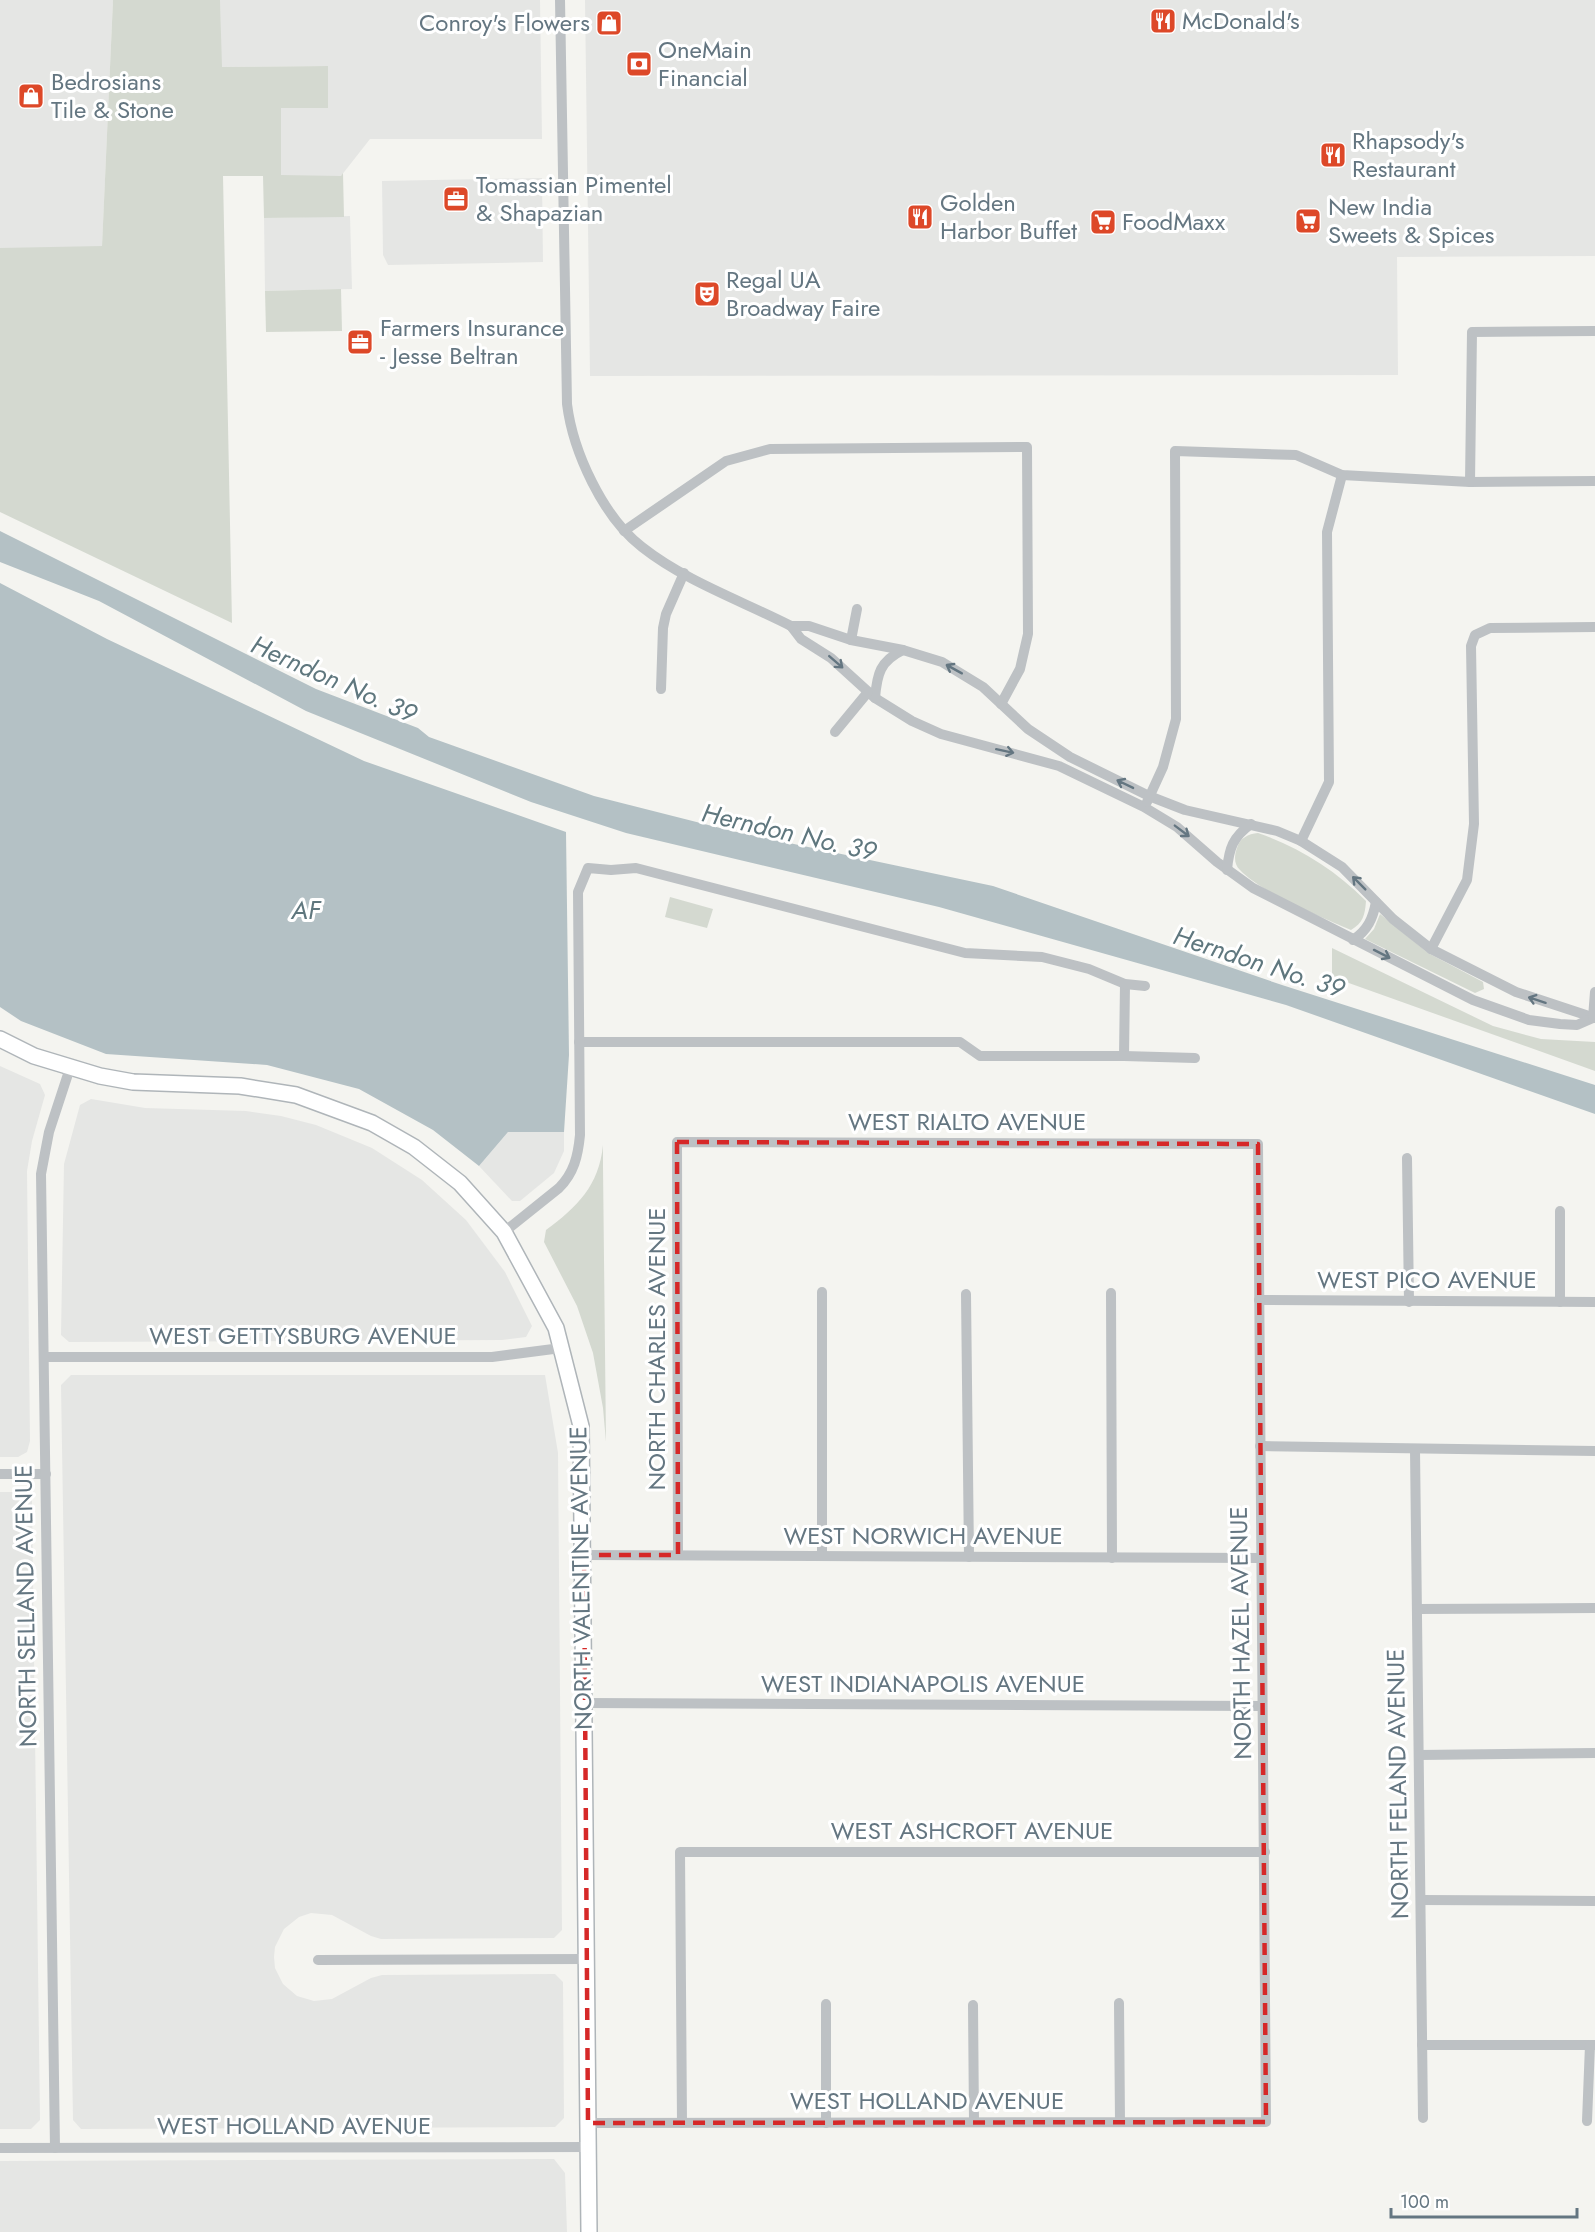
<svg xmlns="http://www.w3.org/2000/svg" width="1595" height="2232" font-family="Jost,sans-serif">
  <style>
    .built { fill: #e5e6e4 }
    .green { fill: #d4d9d0 }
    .water { fill: #b4c1c5 }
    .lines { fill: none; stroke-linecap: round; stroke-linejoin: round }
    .secondary-casing { stroke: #afb5b9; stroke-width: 18 }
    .street { stroke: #bdc1c4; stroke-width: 10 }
    .secondary { stroke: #fff; stroke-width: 15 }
    .oneway { stroke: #647681 }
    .marked { fill: none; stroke: #d62828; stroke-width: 4.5; stroke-dasharray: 12 8; stroke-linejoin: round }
    .labels { text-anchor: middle; stroke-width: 6; stroke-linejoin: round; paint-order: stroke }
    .poi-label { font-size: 24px; fill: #647681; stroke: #fff; text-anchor: start }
    .street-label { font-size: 24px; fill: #647681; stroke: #fff }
    .water-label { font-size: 26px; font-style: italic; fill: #5f777e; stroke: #fff }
  </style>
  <rect width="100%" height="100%" fill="#f4f4f0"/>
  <g class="built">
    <polygon points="0,0 113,0 102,247 0,249"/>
    <polygon points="220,0 540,0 542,139 370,139 341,176 281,176 281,108 328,66 221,67"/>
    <polygon points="585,0 1595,0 1595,256 1397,257 1398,375 590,376"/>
    <polygon points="542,178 543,262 388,265 383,255 382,181"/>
    <polygon points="350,216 352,289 265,291 264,218"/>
    <polygon points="0,1066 40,1084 45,1095 32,1141 27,1171 30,1441 27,1452 18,1457 0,1457"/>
    <polygon points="91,1099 145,1108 246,1111 281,1116 316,1125 372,1148 422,1180 466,1220 505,1272 532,1326 526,1337 502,1340 69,1342 61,1335 64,1164 80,1105"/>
    <polygon points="508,1132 564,1132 564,1151 554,1173 520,1201 512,1201 479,1166"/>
    <polygon points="71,1375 545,1375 558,1453 562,1930 554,1938 381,1939 371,1936 332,1915 311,1913 299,1917 284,1929 275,1947 274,1957 275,1968 283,1984 297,1996 314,2001 332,1999 371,1978 382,1975 555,1974 563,1982 564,2118 555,2127 81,2129 73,2120 61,1385"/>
    <polygon points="0,1492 23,1492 32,1501 40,2120 31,2129 0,2129"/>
    <polygon points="554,2159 565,2173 567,2232 0,2232 0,2161"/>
  </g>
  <g class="green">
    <polygon points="113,0 220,0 222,67 328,66 328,108 281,108 281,175 341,176 343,173 344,217 264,218 263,176 223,176 232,623 0,512 0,248 102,246"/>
    <polygon points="341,289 342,331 266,332 265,291"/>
    <path d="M1258 833C1300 848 1334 869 1366 901 1365 915 1363 923 1351 930 1321 917 1262 893 1240 870 1234 865 1234 856 1237 848 1240 838 1248 834 1258 833Z"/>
    <polygon points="670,897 713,909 707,928 665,917"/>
    <polygon points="1380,914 1428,953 1483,982 1484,989 1475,993 1365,939 1374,929"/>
    <polygon points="1332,948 1493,1026 1541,1039 1595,1042 1595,1071 1332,977"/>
    <path d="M603 1145V1166L606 1442 603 1408 593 1353 577 1306 544 1242 546 1230C577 1207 599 1186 603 1145Z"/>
  </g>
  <g class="water">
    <polygon points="0,531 316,689 418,728 429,737 594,796 732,831 993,886 1282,985 1595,1085 1595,1114 1286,1005 939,907 626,833 531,802 306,711 99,601 0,562"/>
    <polygon points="0,583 107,639 364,761 566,832 569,1055 564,1132 508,1132 479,1166 433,1130 359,1089 267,1065 106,1054 21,1021 0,1007"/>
  </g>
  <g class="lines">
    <defs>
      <polyline id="secondary" points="0,1039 34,1056 100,1076 133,1082 240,1086 296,1095 372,1123 414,1147 460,1183 504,1232 556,1328 581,1426 589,2232"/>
    </defs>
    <use href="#secondary" class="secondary-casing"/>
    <g class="street">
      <path d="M560 0 567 404C573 452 603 517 642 547 685 581 742 601 791 626H809L851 640 903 650 942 662 983 687 1028 729 1070 757 1149 796 1185 810 1277 831 1301 841 1342 867 1393 919 1431 949 1516 992 1595 1018"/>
      <polyline points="1470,482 1472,332 1595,331"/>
      <polyline points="624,531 726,461 770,449 1027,447 1028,634 1020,669 1001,704"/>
      <polyline points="791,626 801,639 831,658 875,698 912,721 941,734 1059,766 1144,807 1177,827 1217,862 1253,888 1473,1000 1529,1020 1560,1024 1577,1025 1593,1018"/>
      <polyline points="851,640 857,609"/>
      <polyline points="661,689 663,628 666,614 684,573"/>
      <path d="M875 698C877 674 880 661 903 650"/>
      <polyline points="835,732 868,692"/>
      <polyline points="1147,802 1163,767 1176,719 1175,451 1296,455 1342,475 1470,482 1595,481"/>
      <polyline points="1301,841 1329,782 1327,532 1342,475"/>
      <path d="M1227 870C1229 848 1233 837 1251 824"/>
      <path d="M1353 940C1368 930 1373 918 1376 902"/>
      <polyline points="1431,949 1467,880 1474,824 1471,646 1475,635 1490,628 1595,627"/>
      <polyline points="1593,1018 1595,992"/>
      <polyline points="579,1042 960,1042 980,1056 1124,1056 1125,984"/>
      <polyline points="1124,1056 1195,1058"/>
      <polyline points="1407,1158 1409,1302"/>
      <polyline points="1560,1211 1560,1302"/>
      <path d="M504 1232 559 1188C574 1173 578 1156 580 1135L578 892 588 868 611 870 636 868 965 953 1042 957 1089 969 1125 984 1145 986"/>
      <polyline points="822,1292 822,1556"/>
      <polyline points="1111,1293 1112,1558"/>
      <polyline points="966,1294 969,1557"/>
      <polyline points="1259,1300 1595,1302"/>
      <polyline points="44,1357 492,1357 561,1348"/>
      <polyline points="1260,1446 1595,1451"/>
      <polyline points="1415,1450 1423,2118"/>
      <polyline points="0,1474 46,1474"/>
      <polyline points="584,1555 1261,1558"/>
      <polyline points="1417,1609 1595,1608"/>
      <polyline points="584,1703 1262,1706"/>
      <polyline points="1419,1755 1595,1753"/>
      <polyline points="1421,1900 1595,1901"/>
      <polyline points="318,1960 586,1959"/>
      <polyline points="1119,2003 1120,2122"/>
      <polyline points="826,2004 826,2123"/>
      <polyline points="973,2005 974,2122"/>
      <polyline points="1422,2045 1595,2045"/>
      <polyline points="1587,2121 1590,2045"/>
      <polyline points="588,2123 1266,2122 1258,1144 677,1142 678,1555"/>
      <polyline points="682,2123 680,1852 1265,1852"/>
      <polyline points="0,2148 588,2147"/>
      <polyline points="55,2148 41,1174 49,1132 70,1068"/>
    </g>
    <use href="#secondary" class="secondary"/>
  </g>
  <defs><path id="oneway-shaft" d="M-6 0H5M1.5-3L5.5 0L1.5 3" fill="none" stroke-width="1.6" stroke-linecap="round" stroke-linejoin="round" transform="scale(1.5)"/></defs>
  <g class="oneway">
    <use href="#oneway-shaft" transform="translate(836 662) rotate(41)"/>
    <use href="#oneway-shaft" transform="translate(954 669) rotate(-151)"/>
    <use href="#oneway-shaft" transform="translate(1005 751) rotate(12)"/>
    <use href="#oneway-shaft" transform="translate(1125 784) rotate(-154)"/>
    <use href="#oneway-shaft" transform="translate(1182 831) rotate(37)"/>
    <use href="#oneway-shaft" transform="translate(1359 883) rotate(-135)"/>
    <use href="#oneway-shaft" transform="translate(1382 954) rotate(27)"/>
    <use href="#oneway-shaft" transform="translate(1537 1000) rotate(-162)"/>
  </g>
  <path class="marked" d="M677 1142 1258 1144 1266 2122 588 2123 584 1555H678Z"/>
  <defs>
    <symbol id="restaurant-square" viewBox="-11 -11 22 22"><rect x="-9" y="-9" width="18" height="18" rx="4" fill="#dd4828" stroke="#fff"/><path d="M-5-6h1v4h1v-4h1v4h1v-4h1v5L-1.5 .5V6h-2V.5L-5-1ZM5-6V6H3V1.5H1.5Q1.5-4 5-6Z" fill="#fff"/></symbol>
    <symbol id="shop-square" viewBox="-11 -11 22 22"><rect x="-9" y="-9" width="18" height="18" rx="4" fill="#dd4828" stroke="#fff"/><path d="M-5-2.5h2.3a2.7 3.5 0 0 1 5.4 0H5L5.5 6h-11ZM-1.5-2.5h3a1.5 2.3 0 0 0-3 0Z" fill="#fff"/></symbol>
    <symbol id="bank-square" viewBox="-11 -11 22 22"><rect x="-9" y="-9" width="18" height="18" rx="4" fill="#dd4828" stroke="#fff"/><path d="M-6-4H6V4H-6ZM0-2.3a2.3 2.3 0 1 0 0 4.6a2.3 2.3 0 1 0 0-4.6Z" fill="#fff"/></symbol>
    <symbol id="office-square" viewBox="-11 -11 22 22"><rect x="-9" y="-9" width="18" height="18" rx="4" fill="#dd4828" stroke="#fff"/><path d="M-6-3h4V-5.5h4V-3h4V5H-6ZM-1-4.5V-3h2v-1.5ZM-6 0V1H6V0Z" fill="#fff"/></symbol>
    <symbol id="supermarket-square" viewBox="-11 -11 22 22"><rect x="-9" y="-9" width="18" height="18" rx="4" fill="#dd4828" stroke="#fff"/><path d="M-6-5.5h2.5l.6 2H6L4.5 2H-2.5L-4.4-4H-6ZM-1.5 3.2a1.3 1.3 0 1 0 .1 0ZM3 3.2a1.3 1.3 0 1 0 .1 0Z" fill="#fff"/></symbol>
    <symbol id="theatre-square" viewBox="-11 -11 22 22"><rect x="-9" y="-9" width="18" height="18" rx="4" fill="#dd4828" stroke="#fff"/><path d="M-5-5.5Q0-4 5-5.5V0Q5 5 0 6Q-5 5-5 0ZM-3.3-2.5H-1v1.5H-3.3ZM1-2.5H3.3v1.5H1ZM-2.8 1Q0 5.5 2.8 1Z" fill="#fff"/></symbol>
  </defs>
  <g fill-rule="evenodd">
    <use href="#restaurant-square" x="1148" y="6" width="30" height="30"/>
    <use href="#shop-square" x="594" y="8" width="30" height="30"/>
    <use href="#bank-square" x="624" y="49" width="30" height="30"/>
    <use href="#shop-square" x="16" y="81" width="30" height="30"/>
    <use href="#restaurant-square" x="1318" y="140" width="30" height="30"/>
    <use href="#office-square" x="441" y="184" width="30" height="30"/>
    <use href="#restaurant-square" x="905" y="202" width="30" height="30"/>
    <use href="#supermarket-square" x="1293" y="206" width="30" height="30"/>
    <use href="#supermarket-square" x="1088" y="207" width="30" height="30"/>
    <use href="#theatre-square" x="692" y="279" width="30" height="30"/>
    <use href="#office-square" x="345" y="327" width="30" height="30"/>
  </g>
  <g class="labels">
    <g class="poi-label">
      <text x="1182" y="29">McDonald's</text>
      <text x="590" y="31" text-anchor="end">Conroy's Flowers</text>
      <text x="658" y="58">OneMain<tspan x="658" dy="28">Financial</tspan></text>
      <text x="51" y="90">Bedrosians<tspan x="51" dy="28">Tile &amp; Stone</tspan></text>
      <text x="1352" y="149">Rhapsody's<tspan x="1352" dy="28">Restaurant</tspan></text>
      <text x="476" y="193">Tomassian Pimentel<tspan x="476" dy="28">&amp; Shapazian</tspan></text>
      <text x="940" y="211">Golden<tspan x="940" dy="28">Harbor Buffet</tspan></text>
      <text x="1328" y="215">New India<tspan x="1328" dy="28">Sweets &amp; Spices</tspan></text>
      <text x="1122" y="230">FoodMaxx</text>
      <text x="726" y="288">Regal UA<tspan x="726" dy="28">Broadway Faire</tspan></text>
      <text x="380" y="336">Farmers Insurance<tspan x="380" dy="28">- Jesse Beltran</tspan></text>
    </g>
    <g class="street-label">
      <text x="967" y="1130">WEST RIALTO AVENUE</text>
      <text x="1427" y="1288">WEST PICO AVENUE</text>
      <text x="303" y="1344">WEST GETTYSBURG AVENUE</text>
      <text transform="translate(657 1349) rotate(-90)" y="8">NORTH CHARLES AVENUE</text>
      <text x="923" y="1544">WEST NORWICH AVENUE</text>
      <text transform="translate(581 1578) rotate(-91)" y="8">NORTH VALENTINE AVENUE</text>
      <text transform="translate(26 1606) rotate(-91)" y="8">NORTH SELLAND AVENUE</text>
      <text transform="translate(1241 1633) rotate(-91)" y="8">NORTH HAZEL AVENUE</text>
      <text x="923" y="1692">WEST INDIANAPOLIS AVENUE</text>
      <text transform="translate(1398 1784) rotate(-91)" y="8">NORTH FELAND AVENUE</text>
      <text x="972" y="1839">WEST ASHCROFT AVENUE</text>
      <text x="927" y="2109">WEST HOLLAND AVENUE</text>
      <text x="294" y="2134">WEST HOLLAND AVENUE</text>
    </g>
    <g class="water-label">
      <text transform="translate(334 679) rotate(24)" y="9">Herndon No. 39</text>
      <text transform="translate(789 832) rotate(13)" y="9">Herndon No. 39</text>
      <text x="306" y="919">AF</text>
      <text transform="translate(1259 962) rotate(18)" y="9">Herndon No. 39</text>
    </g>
  </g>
  <path d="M1391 2208v9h186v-9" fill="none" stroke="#647681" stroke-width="3"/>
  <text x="1400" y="2208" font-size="18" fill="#647681" stroke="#ffffff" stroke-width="4.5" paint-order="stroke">100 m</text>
</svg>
